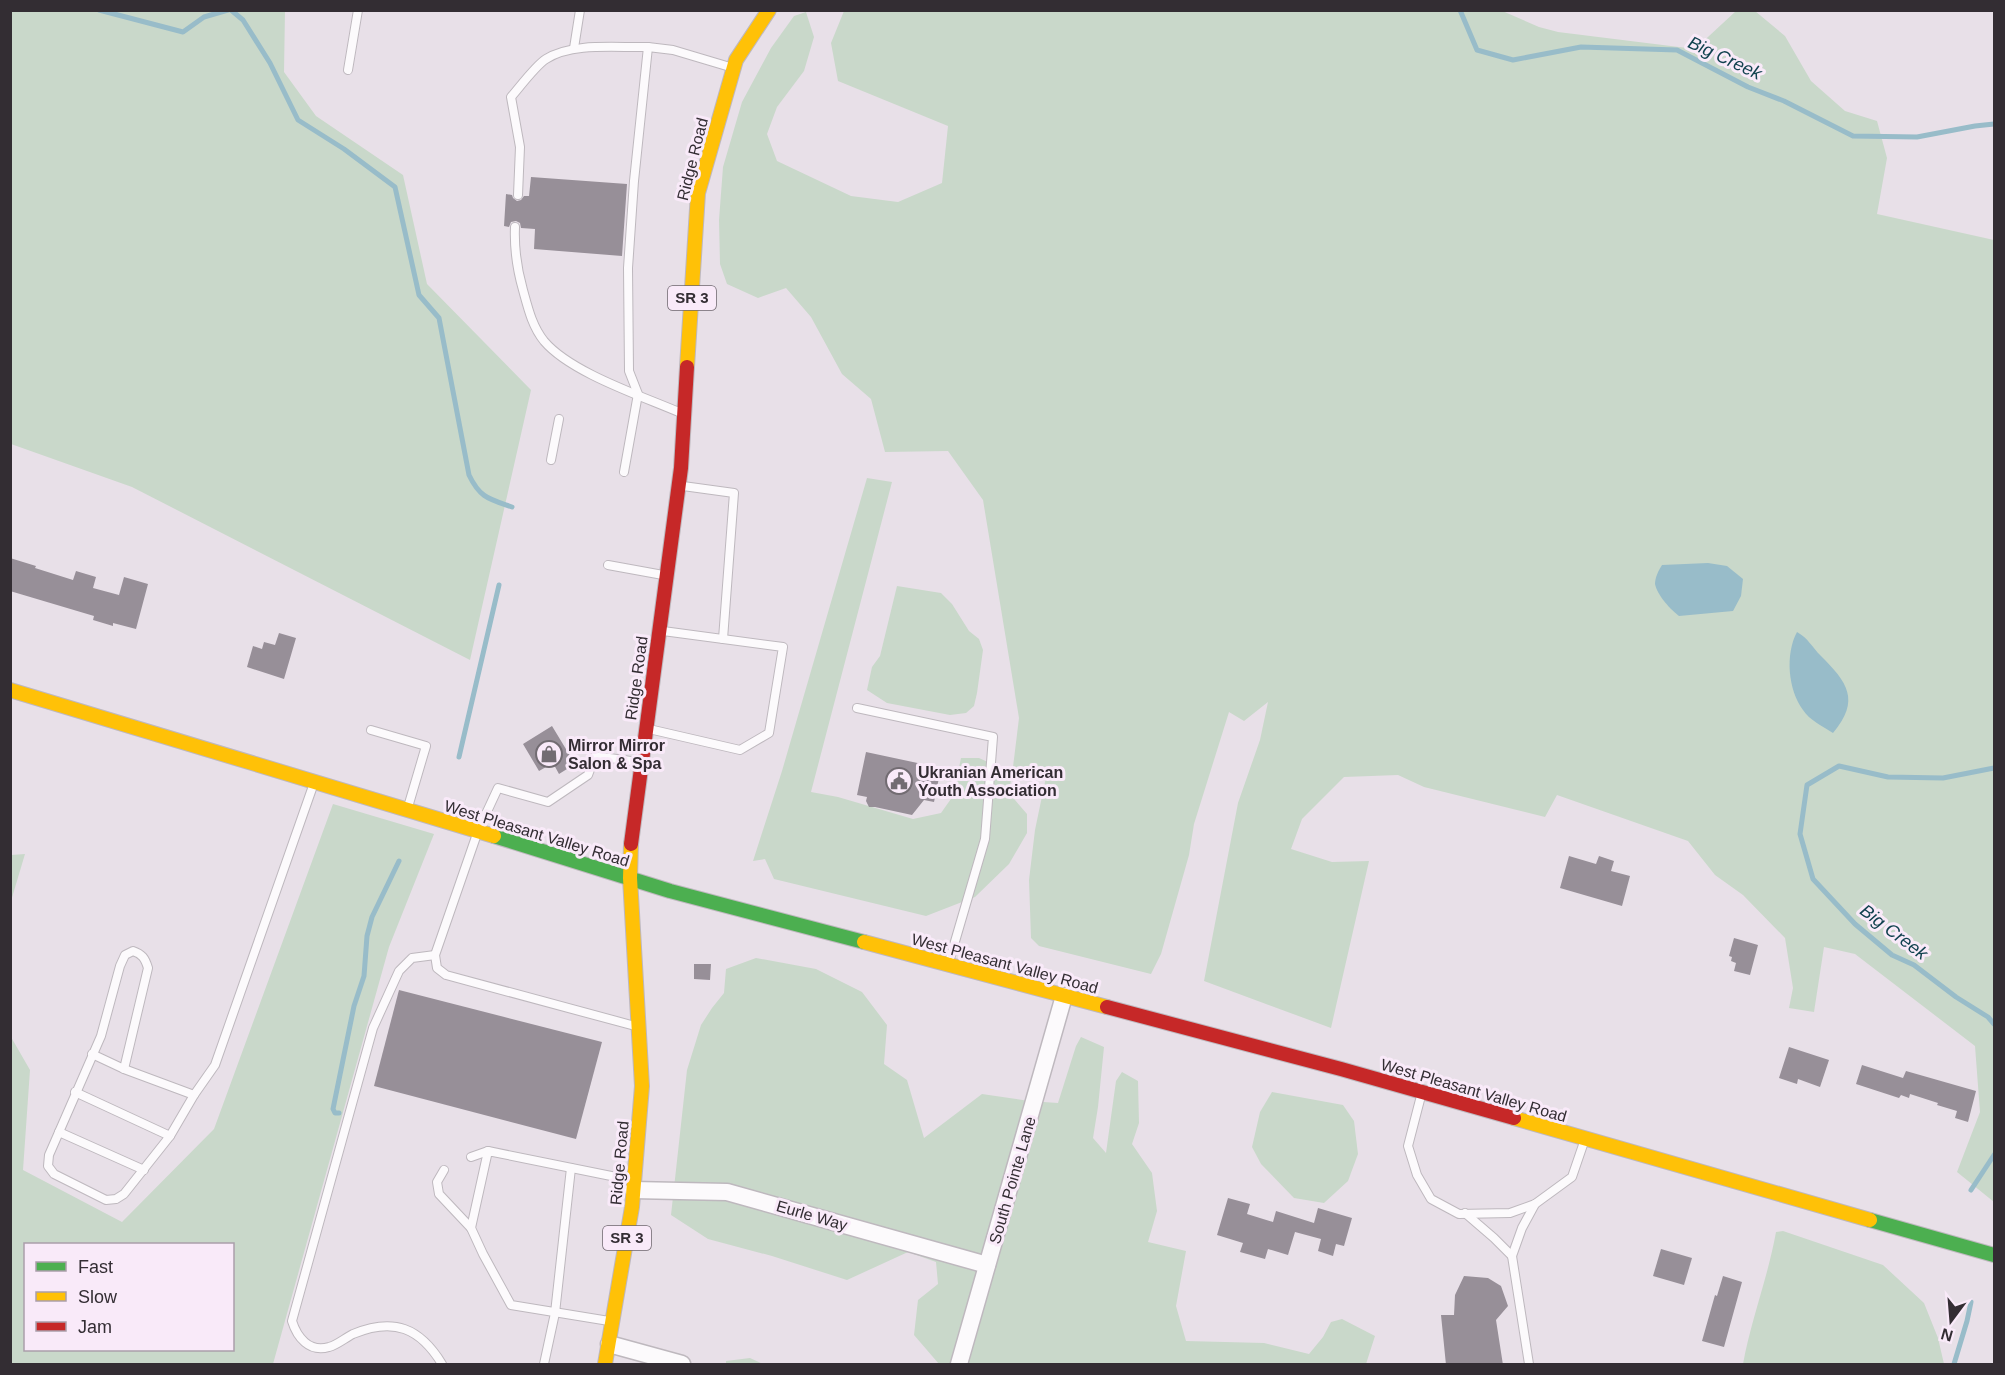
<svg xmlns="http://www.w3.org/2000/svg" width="2005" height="1375" font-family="Arial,sans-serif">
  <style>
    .green { fill: #c9d8ca; fill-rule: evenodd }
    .water { fill: #98bcc9 }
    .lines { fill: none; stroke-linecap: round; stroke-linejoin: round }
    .stream { stroke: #98bcc9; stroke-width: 5 }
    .building { fill: #978f98 }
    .lane-casing { stroke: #beb8be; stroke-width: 10 }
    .street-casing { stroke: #beb8be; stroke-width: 19 }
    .fast-casing { stroke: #beb8be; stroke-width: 16 }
    .slow-casing { stroke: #beb8be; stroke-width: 16 }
    .jam-casing { stroke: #beb8be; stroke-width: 16 }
    .lane { stroke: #fcfafc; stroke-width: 8 }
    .street { stroke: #fcfafc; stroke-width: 16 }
    .fast { stroke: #4caf50; stroke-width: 14 }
    .slow { stroke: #ffc107; stroke-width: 14 }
    .jam { stroke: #c62828; stroke-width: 14 }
    .labels { text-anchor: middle; stroke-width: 6; stroke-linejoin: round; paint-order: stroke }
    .shield { fill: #f9eaf9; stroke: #6e666e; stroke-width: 1.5 }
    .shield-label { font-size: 15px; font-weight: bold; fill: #332d33 }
    .street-label { font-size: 16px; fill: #332d33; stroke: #f9eaf9 }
    .poi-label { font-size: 16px; font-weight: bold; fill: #332d33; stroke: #f9eaf9; text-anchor: start }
    .water-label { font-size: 18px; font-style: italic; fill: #11424f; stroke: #f9eaf9 }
  </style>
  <rect width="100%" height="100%" fill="#e8e0e8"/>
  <g class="green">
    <polygon points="11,10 285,11 284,72 316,116 403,175 427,284 531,390 470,660 132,487 11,444"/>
    <polygon points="1500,10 1539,27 1558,32 1695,49 1736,11 1755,11 1785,36 1811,81 1845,111 1877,121 1887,158 1877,214 1994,240 1994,1202 1957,1172 1980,1112 1975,1046 1855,954 1824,947 1814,1012 1789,1008 1793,988 1785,938 1743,895 1715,875 1688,841 1557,795 1545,817 1424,787 1398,775 1344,777 1302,819 1291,849 1332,862 1369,861 1331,1028 1204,981 1238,803 1260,740 1268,702 1244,721 1229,712 1194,824 1189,855 1161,954 1151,974 1039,946 1031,938 1029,880 1035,830 1046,777 1013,767 1019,718 983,500 948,451 885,452 871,399 842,374 811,317 786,288 758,298 727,284 720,264 719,220 723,167 742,102 771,48 794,16 806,12 814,37 804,71 777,107 767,134 777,161 851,196 898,202 942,183 948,126 838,81 831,43 844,11"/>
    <polygon points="867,478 892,482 811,792 838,797 913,819 941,813 953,796 961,758 979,758 1012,773 1009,793 1027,814 1027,833 1009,864 975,897 926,916 774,879 765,859 753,861 782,771"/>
    <polygon points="897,586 941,593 952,604 969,631 979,639 983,650 977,693 974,706 966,713 950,715 887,703 867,690 872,667 880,656"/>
    <path d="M333 804 434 834 389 947 273 1364H11V1037L30 1070 23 1170 122 1222 214 1129ZM26 1244H232V1350H26Z"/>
    <polygon points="25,854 11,901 11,855"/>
    <polygon points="756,958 816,969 862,992 887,1025 884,1064 907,1080 924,1138 982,1094 1029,1101 1058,1103 1076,1046 1081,1037 1104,1047 1098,1107 1093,1138 1106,1153 1116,1081 1122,1072 1138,1081 1139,1123 1132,1144 1152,1173 1157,1211 1148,1242 1186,1251 1176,1306 1186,1341 1264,1343 1309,1354 1323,1337 1331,1322 1342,1319 1375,1336 1366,1364 939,1364 914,1335 918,1300 938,1284 936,1262 908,1252 847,1280 772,1256 708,1239 671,1215 687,1070 701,1025 712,1008 724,993 726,969"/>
    <polygon points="1272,1092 1343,1105 1354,1121 1358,1154 1348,1181 1324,1203 1294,1198 1261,1164 1252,1147 1260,1112"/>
    <path d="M1783 1231 1883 1265 1924 1303 1938 1338 1944 1364H1743C1751 1320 1768 1277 1776 1232Z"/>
    <polygon points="750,1358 763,1364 726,1364 726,1361"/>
  </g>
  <g class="water">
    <path d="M1708 563 1727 566 1743 579 1741 596 1733 611 1679 616C1671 610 1657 595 1655 584 1655 577 1659 570 1662 565Z"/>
    <path d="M1797 632C1808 638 1812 647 1821 656 1847 682 1861 700 1833 733 1824 727 1809 720 1803 710 1788 690 1785 654 1797 632Z"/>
  </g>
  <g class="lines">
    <g class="stream">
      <polyline points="99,10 183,32 204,17 228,10"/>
      <path d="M231 10 243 20 270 63 298 120 344 149 395 187 419 295 439 318 469 475C480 498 489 499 512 507"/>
      <polyline points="1460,10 1477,50 1513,60 1581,47 1677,50 1748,87 1784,101 1853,136 1917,137 1975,126 1994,124"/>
      <polyline points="459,757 499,585"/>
      <polyline points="1994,768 1943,778 1888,777 1839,766 1807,785 1800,834 1813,879 1855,924 1892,955 1914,965 1956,997 1988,1017 1994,1024"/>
      <polyline points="339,1113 335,1113 333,1109 354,1006 364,976 367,936 372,917 399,861"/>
      <polyline points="1971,1190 1994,1155"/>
      <polyline points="1954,1364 1967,1321 1971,1302"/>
    </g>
  </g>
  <g class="building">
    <polygon points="531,177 627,184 622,256 534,249 535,229 521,228 520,223 516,221 511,222 509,227 504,226 506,194 512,195 513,198 517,201 521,200 524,196 529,196"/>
    <polygon points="10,558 36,566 35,568 73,580 76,571 96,577 93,588 119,595 124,577 148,584 136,629 113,623 113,626 93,620 94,616 10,591"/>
    <polygon points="279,633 296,638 284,679 247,667 253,646 262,649 264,642 275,645"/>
    <polygon points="552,726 575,764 559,774 553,763 539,771 523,744"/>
    <polygon points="866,752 941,768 934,802 924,800 912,815 875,807 869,807 866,801 867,797 857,795"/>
    <polygon points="1569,856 1596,864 1599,856 1614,861 1611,871 1630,876 1622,906 1560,888"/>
    <polygon points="1734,938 1758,945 1750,975 1734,971 1736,963 1731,961 1732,957 1729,956"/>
    <polygon points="694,964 711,964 710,980 694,979"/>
    <polygon points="399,990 602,1042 576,1139 374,1086"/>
    <polygon points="1789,1047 1829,1060 1820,1087 1798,1079 1797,1084 1779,1078"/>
    <polygon points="1862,1065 1903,1078 1906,1071 1976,1091 1968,1122 1955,1118 1957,1111 1937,1105 1938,1103 1910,1094 1909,1098 1901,1095 1899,1098 1856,1084"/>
    <polygon points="1228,1198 1250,1204 1247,1214 1273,1222 1276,1211 1314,1223 1318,1208 1352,1218 1344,1246 1336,1244 1333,1256 1318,1251 1321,1239 1295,1232 1288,1255 1268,1249 1265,1259 1240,1252 1243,1243 1217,1235"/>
    <polygon points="1661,1249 1692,1258 1684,1285 1653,1276"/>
    <polygon points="1464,1276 1488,1278 1501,1286 1508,1306 1496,1320 1503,1365 1446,1365 1441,1315 1454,1315 1455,1295"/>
    <polygon points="1723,1276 1742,1282 1724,1347 1702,1341 1715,1295 1717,1296"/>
  </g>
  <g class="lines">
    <defs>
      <g id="lane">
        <polyline points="574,48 580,10"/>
        <polyline points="348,70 358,10"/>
        <path d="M518 195 520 147 511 97C519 88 536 65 546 59 573 42 617 48 648 47"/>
        <path d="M515 227C514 250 517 269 523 290 528 308 532 326 544 341 571 373 642 396 681 413"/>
        <polyline points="551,460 559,419"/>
        <polyline points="624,472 638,394 629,371 628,268 634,181 648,47 673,50 730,67"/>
        <polyline points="683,486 734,493 723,639"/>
        <polyline points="608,565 663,575"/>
        <polyline points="857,708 993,737 985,839 949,962"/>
        <polyline points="649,729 740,750 769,733 783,647 663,631"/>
        <polyline points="371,730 426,746 408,807"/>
        <path d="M435 955 412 958 399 971 373 1028 292 1321C297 1337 309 1353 329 1347 337 1345 345 1338 353 1334 394 1317 420 1328 442 1364"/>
        <polyline points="635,1026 446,975 437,968 435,955 478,831 498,788 548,802 588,775 595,756 638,762"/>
        <polyline points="92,1054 124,1069 194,1095 215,1065 314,783"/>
        <path d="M124 1069 148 968C145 958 142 954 133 951L125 955 120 966 101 1036 49 1155 48 1166 54 1174 106 1200 116 1199 124 1194 170 1136 194 1095"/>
        <polyline points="75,1092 170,1136"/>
        <polyline points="1422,1092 1408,1146 1417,1175 1431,1199 1459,1214 1510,1213 1535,1204 1572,1177 1585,1139"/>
        <polyline points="59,1132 144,1170"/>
        <polyline points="471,1157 488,1151"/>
        <polyline points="444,1170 437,1182 439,1194 471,1228"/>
        <polyline points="1465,1213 1494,1238 1512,1256 1529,1364"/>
        <polyline points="1512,1256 1522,1228 1535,1204"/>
        <polyline points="609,1321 511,1305 483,1254 471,1228 488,1151 631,1180"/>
        <polyline points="544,1364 555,1313 571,1168"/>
      </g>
      <g id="street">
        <polyline points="633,1190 727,1192 987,1265"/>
        <polyline points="609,1344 682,1364"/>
        <polyline points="959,1364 1064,996"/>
      </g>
      <g id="fast">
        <polyline points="494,836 670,891 864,942"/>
        <polyline points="1870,1220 1994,1255"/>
      </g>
      <g id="slow">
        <polyline points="687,367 698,193 736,60 769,10"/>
        <polyline points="10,690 494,836"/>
        <polyline points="864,942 1107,1007"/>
        <polyline points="1514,1118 1870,1220"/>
        <polyline points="605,1364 632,1207 642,1086 630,878 631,844"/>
      </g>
      <g id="jam">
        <polyline points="631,844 681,468 687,367"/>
        <polyline points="1107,1007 1341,1069 1514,1118"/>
      </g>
    </defs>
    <use href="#lane" class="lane-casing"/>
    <use href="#street" class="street-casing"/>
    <use href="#fast" class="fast-casing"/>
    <use href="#slow" class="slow-casing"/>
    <use href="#jam" class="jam-casing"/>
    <use href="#lane" class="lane"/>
    <use href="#street" class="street"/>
    <use href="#fast" class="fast"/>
    <use href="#slow" class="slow"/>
    <use href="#jam" class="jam"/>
  </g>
  <defs>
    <symbol id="shop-ring" viewBox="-11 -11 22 22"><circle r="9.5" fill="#f9eaf9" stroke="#726c72" stroke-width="1.5"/><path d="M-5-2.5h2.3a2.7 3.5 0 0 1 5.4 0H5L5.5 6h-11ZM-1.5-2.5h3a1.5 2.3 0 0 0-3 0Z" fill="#726c72"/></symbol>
    <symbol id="civic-ring" viewBox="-11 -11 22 22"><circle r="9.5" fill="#f9eaf9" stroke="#726c72" stroke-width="1.5"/><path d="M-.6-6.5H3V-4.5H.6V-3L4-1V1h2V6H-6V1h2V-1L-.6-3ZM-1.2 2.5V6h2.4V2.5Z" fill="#726c72"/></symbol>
  </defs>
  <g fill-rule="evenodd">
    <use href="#shop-ring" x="534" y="739" width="30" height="30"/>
    <use href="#civic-ring" x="884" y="766" width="30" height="30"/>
  </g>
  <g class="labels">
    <g class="shield">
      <rect x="668" y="286" width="48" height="24" rx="4.5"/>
      <rect x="603" y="1226" width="48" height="24" rx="4.5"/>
    </g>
    <g class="shield-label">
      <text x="692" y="303">SR 3</text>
      <text x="627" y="1243">SR 3</text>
    </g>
    <g class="street-label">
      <text transform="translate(692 159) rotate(-76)" y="6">Ridge Road</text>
      <text transform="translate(636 678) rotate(-82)" y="6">Ridge Road</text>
      <text transform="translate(537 833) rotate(17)" y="6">West Pleasant Valley Road</text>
      <text transform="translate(1005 963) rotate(15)" y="6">West Pleasant Valley Road</text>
      <text transform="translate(1474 1090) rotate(16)" y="6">West Pleasant Valley Road</text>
      <text transform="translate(619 1163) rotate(-85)" y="6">Ridge Road</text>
      <text transform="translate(1012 1180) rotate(-74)" y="6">South Pointe Lane</text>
      <text transform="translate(812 1215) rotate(16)" y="6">Eurle Way</text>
    </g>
    <g class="poi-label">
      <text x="568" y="751">Mirror Mirror<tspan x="568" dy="18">Salon &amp; Spa</tspan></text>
      <text x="918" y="778">Ukranian American<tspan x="918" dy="18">Youth Association</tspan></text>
    </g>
    <g class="water-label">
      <text transform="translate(1725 58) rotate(25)" y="6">Big Creek</text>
      <text transform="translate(1894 932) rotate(37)" y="6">Big Creek</text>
    </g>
  </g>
  <rect width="2005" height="1375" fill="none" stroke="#332d33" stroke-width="24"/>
  <rect x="24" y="1243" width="210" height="108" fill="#f9eaf9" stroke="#aa9eaa" stroke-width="1.5"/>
  <rect x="36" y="1262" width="30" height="9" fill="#4caf50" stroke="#aa9eaa" stroke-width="1.5"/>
  <text x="78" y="1273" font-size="18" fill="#332d33">Fast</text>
  <rect x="36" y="1292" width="30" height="9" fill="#ffc107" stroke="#aa9eaa" stroke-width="1.5"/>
  <text x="78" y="1303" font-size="18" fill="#332d33">Slow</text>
  <rect x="36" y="1322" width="30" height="9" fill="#c62828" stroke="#aa9eaa" stroke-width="1.5"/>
  <text x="78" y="1333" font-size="18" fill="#332d33">Jam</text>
  <g transform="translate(1951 1321) rotate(196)" stroke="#f9eaf9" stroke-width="4.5" paint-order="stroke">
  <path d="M0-4.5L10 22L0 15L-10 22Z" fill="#332d33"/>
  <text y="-9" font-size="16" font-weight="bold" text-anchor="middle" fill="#332d33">N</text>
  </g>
</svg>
